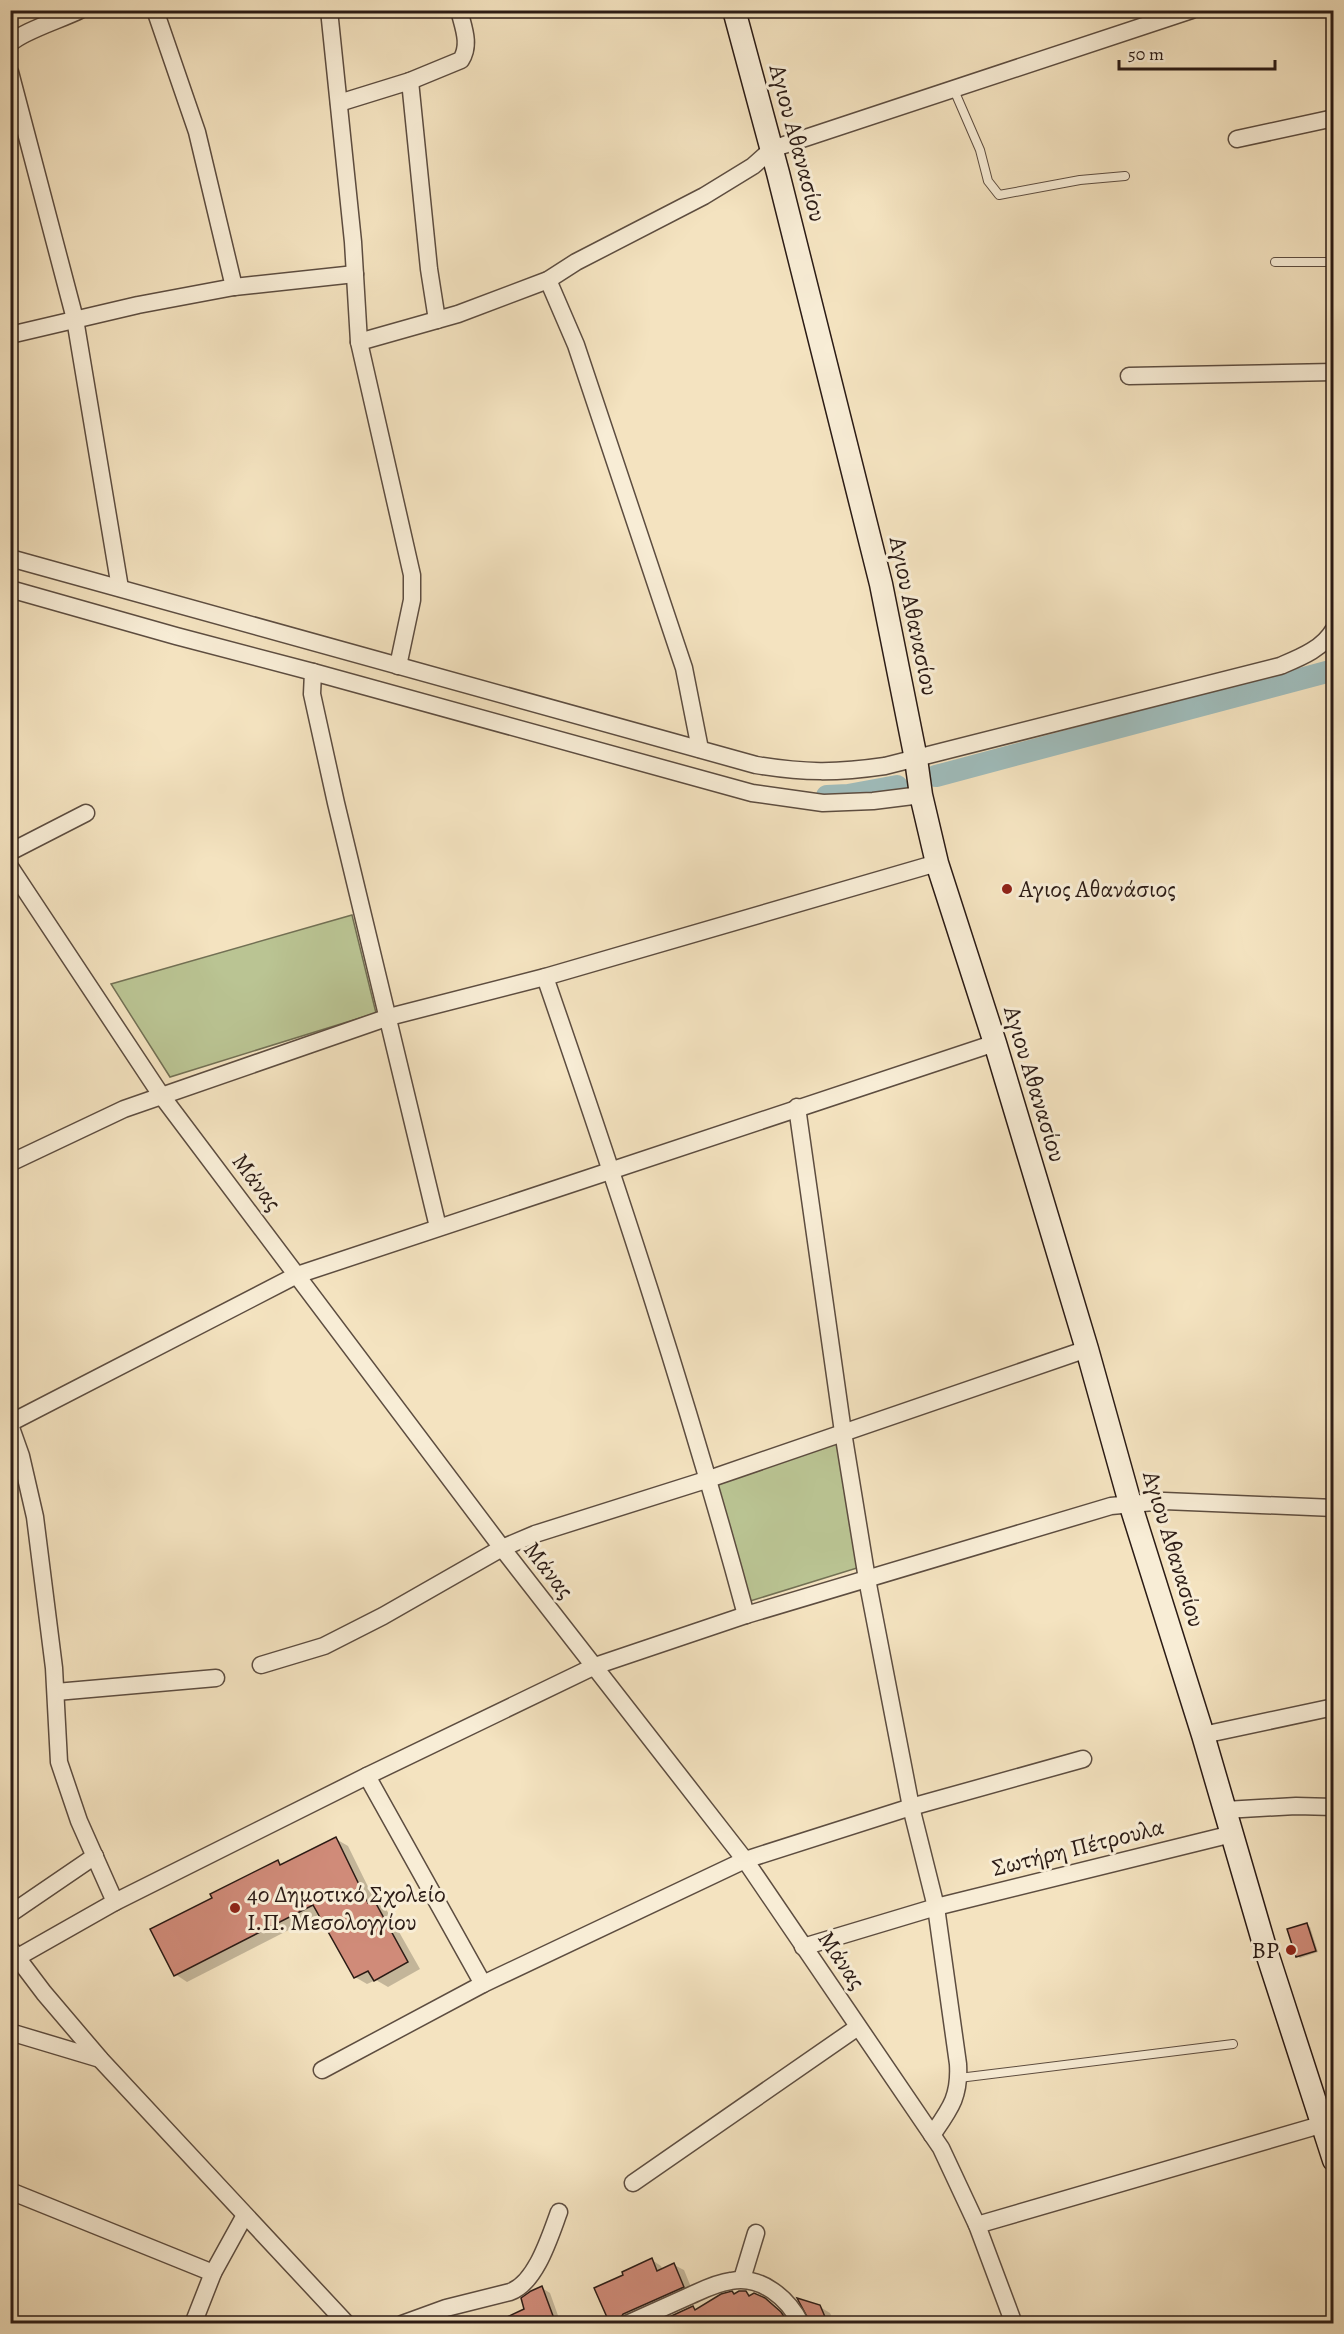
<svg xmlns="http://www.w3.org/2000/svg" width="1344" height="2334" font-family="Alegreya,serif">
  <style>
    .green { fill: #bac493; stroke: #727054; stroke-width: 1.5 }
    .shadow { fill: #0003 }
    .lines { fill: none; stroke-linecap: round; stroke-linejoin: round }
    .canal { stroke: #9fbcbb; stroke-width: 22 }
    .building { fill: #d08b79; stroke: #2b1b15; stroke-width: 1.5 }
    .lane-casing { stroke: #5d4d40; stroke-width: 10 }
    .street-casing { stroke: #5d4d40; stroke-width: 19 }
    .secondary-casing { stroke: #2b1b15; stroke-width: 25 }
    .lane { stroke: #f8edd6; stroke-width: 8 }
    .street { stroke: #f8edd6; stroke-width: 16 }
    .secondary { stroke: #f8edd6; stroke-width: 22 }
    .poi-dot { fill: #8f2418; stroke: #f8edd6; stroke-width: 2 }
    .labels { text-anchor: middle; stroke-width: 6; stroke-linejoin: round; paint-order: stroke }
    .street-label { font-size: 24px; fill: #2b1b15; stroke: #f8edd6 }
    .poi-label { font-size: 24px; fill: #2b1b15; stroke: #f8edd6; text-anchor: start }
  </style>
  <rect width="100%" height="100%" fill="#f4e3c0"/>
  <filter id="stains"><feTurbulence type="fractalNoise" baseFrequency=".00333" numOctaves="4"/><feColorMatrix values="0 0 0 0 .2 0 0 0 0 .09 0 0 0 0 .02 0 0 0 .5 -.17"/></filter>
  <radialGradient id="worn" r=".72"><stop offset=".6" stop-color="#630" stop-opacity="0"/><stop offset="1" stop-color="#630" stop-opacity=".3"/></radialGradient>
  <g class="green">
    <polygon points="352,915 376,1013 170,1077 111,984"/>
    <polygon points="838,1443 857,1568 747,1602 712,1486"/>
  </g>
  <g class="shadow">
    <polygon points="336,1839 348,1846 376,1903 386,1909 420,1969 388,1987 376,1980 367,1984 355,1977 320,1914 187,1982 175,1974 214,1898 277,1862 283,1865"/>
    <polygon points="1307,1925 1310,1927 1318,1952 1300,1958 1297,1956"/>
    <polygon points="652,2260 661,2266 663,2270 674,2265 684,2270 693,2292 629,2324 612,2324"/>
    <polygon points="542,2288 550,2293 561,2324 495,2324 526,2310"/>
    <polygon points="746,2293 779,2309 793,2324 655,2324 693,2308 697,2310"/>
    <polygon points="820,2307 830,2313 835,2323 843,2320 849,2324 813,2324"/>
  </g>
  <g class="lines">
    <g class="canal">
      <polyline points="936,776 1334,670"/>
      <polyline points="827,796 848,795 897,786"/>
    </g>
  </g>
  <g class="building">
    <polygon points="336,1837 368,1903 374,1900 408,1962 374,1981 368,1971 354,1978 313,1905 174,1976 150,1929 212,1898 210,1894 278,1860 280,1865"/>
    <polygon points="1307,1923 1316,1951 1296,1957 1287,1929"/>
    <polygon points="652,2258 657,2271 674,2263 684,2287 623,2314 617,2324 610,2324 594,2288 623,2275 622,2272"/>
    <polygon points="542,2286 556,2324 492,2324 524,2309 521,2298 531,2291"/>
    <polygon points="732,2291 734,2294 739,2291 746,2291 749,2296 754,2293 765,2298 781,2312 789,2324 654,2324 693,2306 695,2310 721,2294"/>
    <polygon points="797,2298 820,2305 828,2324 811,2324"/>
  </g>
  <g class="lines">
    <defs>
      <g id="lane">
        <polyline points="954,90 980,150 988,181 999,195 1080,180 1125,176"/>
        <polyline points="1275,262 1334,262"/>
        <polyline points="959,2078 1233,2044"/>
      </g>
      <g id="street">
        <polyline points="155,10 197,132 234,287"/>
        <polyline points="329,10 353,242 359,342 412,575 412,600 398,666"/>
        <path d="M10 44C20 32 63 19 80 10"/>
        <polyline points="10,72 75,319 120,588"/>
        <polyline points="410,81 429,269 437,320"/>
        <path d="M339 103 410 81 461 60C471 44 463 27 459 10"/>
        <polyline points="1237,139 1334,118"/>
        <polyline points="548,280 576,345 684,668 700,749"/>
        <polyline points="10,335 138,305 234,287 355,274"/>
        <polyline points="359,342 458,314 548,280 576,262 704,196 753,166 772,149 1192,10"/>
        <polyline points="1129,376 1334,372"/>
        <path d="M10 558 756 765C804 773 837 773 885 766L1280 666C1299 658 1323 649 1334 629"/>
        <polyline points="10,589 176,636 313,672"/>
        <polyline points="10,852 86,813"/>
        <polyline points="10,867 161,1095 502,1548 745,1860 941,2148 977,2225 1014,2324"/>
        <path d="M545 977C618 1188 688 1400 746 1615"/>
        <path d="M797 1107 843 1432 867 1579 911 1807 936 1907 958 2064C960 2097 950 2109 932 2135"/>
        <polyline points="10,1163 124,1109 389,1017 545,977 937,863"/>
        <polyline points="438,1227 336,803 312,694 313,672 752,793 823,803 873,801 921,795"/>
        <polyline points="10,1423 297,1275 995,1043"/>
        <polyline points="10,1425 21,1456 35,1517 54,1668 59,1762 79,1821 115,1902"/>
        <polyline points="261,1665 324,1646 383,1616 502,1548 535,1534 709,1479 1087,1349"/>
        <polyline points="56,1692 216,1678"/>
        <polyline points="1203,1735 1334,1707"/>
        <polyline points="367,1776 483,1984"/>
        <polyline points="1225,1810 1296,1806 1334,1807"/>
        <polyline points="10,1914 95,1856"/>
        <polyline points="803,1947 936,1907 1232,1834"/>
        <polyline points="10,1948 44,1993 101,2060 347,2324"/>
        <polyline points="18,1957 115,1902 367,1776 595,1666 746,1615 1111,1506 1164,1501 1334,1508"/>
        <polyline points="10,2032 100,2059"/>
        <polyline points="322,2070 483,1984 745,1860 911,1807 1083,1759"/>
        <polyline points="633,2183 858,2027"/>
        <polyline points="10,2191 213,2273"/>
        <polyline points="977,2225 1334,2121"/>
        <polyline points="742,2279 756,2233"/>
        <polyline points="193,2324 213,2273 245,2215"/>
        <path d="M402 2324 446 2308 510 2292C536 2283 550 2236 559 2212"/>
        <path d="M627 2324C647 2315 667 2306 687 2297 701 2291 715 2283 731 2281 761 2275 788 2298 801 2324"/>
      </g>
      <polyline id="secondary" points="734,10 778,173 881,584 916,759 921,795 937,863 995,1043 1087,1349 1130,1503 1203,1735 1264,1944 1334,2160"/>
    </defs>
    <use href="#lane" class="lane-casing"/>
    <use href="#street" class="street-casing"/>
    <use href="#secondary" class="secondary-casing"/>
    <use href="#lane" class="lane"/>
    <use href="#street" class="street"/>
    <use href="#secondary" class="secondary"/>
  </g>
  <g class="poi-dot">
    <circle cx="1007" cy="889" r="6"/>
    <circle cx="235" cy="1908" r="6"/>
    <circle cx="1291" cy="1950" r="6"/>
  </g>
  <g class="labels">
    <g class="street-label">
      <text transform="translate(798 143) rotate(75)" y="8">Αγιου Αθανασίου</text>
      <text transform="translate(914 616) rotate(78)" y="8">Αγιου Αθανασίου</text>
      <text transform="translate(1035 1084) rotate(73)" y="8">Αγιου Αθανασίου</text>
      <text transform="translate(257 1182) rotate(53)" y="8">Μάνας</text>
      <text transform="translate(1174 1549) rotate(73)" y="8">Αγιου Αθανασίου</text>
      <text transform="translate(549 1570) rotate(52)" y="8">Μάνας</text>
      <text transform="translate(1078 1847) rotate(-14)" y="8">Σωτήρη Πέτρουλα</text>
      <text transform="translate(842 1960) rotate(56)" y="8">Μάνας</text>
    </g>
    <g class="poi-label">
      <text x="1019" y="897">Αγιος Αθανάσιος</text>
      <text x="247" y="1902">4ο Δημοτικό Σχολείο<tspan x="247" dy="28">Ι.Π. Μεσολογγίου</tspan></text>
      <text x="1279" y="1958" text-anchor="end">BP</text>
    </g>
  </g>
  <rect width="1344" height="2334" fill="none" stroke="#f4e3c0" stroke-width="36"/>
  <rect x="12" y="12" width="1320" height="2310" fill="none" stroke="#2b1b15" stroke-width="3"/>
  <rect x="18" y="18" width="1308" height="2298" fill="none" stroke="#2b1b15" stroke-width="1.5"/>
  <path d="M1119 60v9h156v-9" fill="none" stroke="#2b1b15" stroke-width="3"/>
  <text x="1128" y="60" font-size="18" fill="#2b1b15" stroke="#f8edd6" stroke-width="4.5" paint-order="stroke">50 m</text>
  <rect width="100%" height="100%" filter="url(#stains)"/>
  <rect width="100%" height="100%" fill="url(#worn)"/>
</svg>
